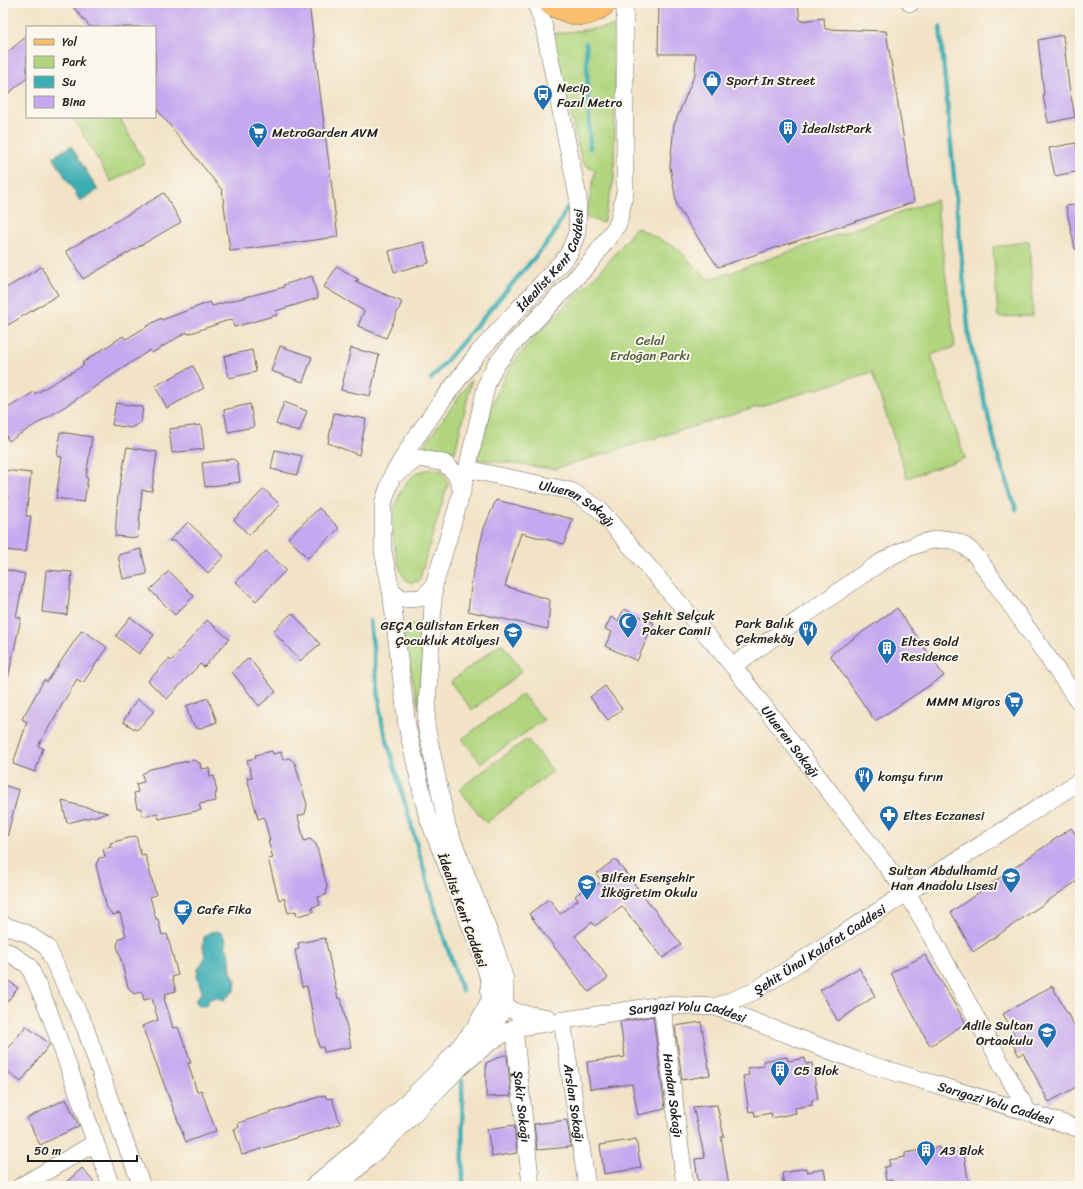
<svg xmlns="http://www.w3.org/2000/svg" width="1083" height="1189" font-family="Sriracha,sans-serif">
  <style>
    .green { fill: #b0d57e; stroke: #66784d }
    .water { fill: #3badb3; stroke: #2c6468 }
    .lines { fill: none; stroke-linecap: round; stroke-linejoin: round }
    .stream { stroke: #3badb3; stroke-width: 4.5 }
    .building { fill: #c5a8ef }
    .minor-casing { stroke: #676258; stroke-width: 18 }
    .major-casing { stroke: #676258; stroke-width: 22 }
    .minor { stroke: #fff; stroke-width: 17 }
    .major { stroke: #fabe6d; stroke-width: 21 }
    .labels { text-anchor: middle; stroke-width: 4; stroke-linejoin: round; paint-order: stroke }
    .poi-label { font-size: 13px; fill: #1c1c1c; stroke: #fbf7ec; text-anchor: start }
    .street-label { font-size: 13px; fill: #1c1c1c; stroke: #fbf7ec }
    .park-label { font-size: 13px; fill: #505d3e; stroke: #fbf7ec }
  </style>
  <rect width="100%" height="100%" fill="#fbf7ec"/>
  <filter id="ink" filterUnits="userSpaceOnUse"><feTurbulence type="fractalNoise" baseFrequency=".025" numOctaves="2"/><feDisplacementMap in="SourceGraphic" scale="8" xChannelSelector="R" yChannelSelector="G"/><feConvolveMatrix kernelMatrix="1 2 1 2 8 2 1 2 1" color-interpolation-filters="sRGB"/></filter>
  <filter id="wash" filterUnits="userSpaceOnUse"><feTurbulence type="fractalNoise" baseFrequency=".012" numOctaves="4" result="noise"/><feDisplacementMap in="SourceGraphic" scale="16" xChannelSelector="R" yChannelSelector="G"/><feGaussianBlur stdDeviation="0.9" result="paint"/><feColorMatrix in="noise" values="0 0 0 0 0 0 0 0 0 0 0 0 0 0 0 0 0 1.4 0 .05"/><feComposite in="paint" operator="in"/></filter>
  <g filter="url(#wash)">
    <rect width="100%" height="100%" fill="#f2e3c7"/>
    <g class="green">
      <polygon points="616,26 614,179 603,223 586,217 595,171 582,163 552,34"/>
      <polygon points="73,117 119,117 145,163 111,182"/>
      <path d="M936 200 955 347 931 355 965 458 907 478 872 372 554 469 477 459C486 428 492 396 510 368 532 335 563 309 591 281 607 264 622 246 636 227L677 248 709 280Z"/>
      <polygon points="1029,241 1033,316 998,317 993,247"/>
      <polygon points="472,379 455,452 424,445"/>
      <path d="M434 469 442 471 448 483 419 581 411 583C409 582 407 581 406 580 395 568 390 523 394 509 398 497 404 482 414 475 420 470 428 470 434 469Z"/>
      <polygon points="425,623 419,709 401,626"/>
      <polygon points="502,643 522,671 472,710 450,682"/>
      <polygon points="522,694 544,720 481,763 462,739"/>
      <polygon points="527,739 553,771 486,823 459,789"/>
    </g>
    <g class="water">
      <polygon points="71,146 98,190 80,201 53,157"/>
      <path d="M217 931 222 933 226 941 225 946 230 956 231 972 236 980 235 990 224 1000C213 997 212 996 205 1006H199L195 1000 202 992 197 977 198 969 205 958 203 946 204 937 210 932Z"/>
    </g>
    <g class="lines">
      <g class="stream">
        <polyline points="940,27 969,338 998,456 1016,509"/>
        <polyline points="586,43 590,148"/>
        <polyline points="431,379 552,237 567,208"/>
        <polyline points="370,621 382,723 441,929 462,991"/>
        <polyline points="462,1081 463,1186"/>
      </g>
    </g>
    <g id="blocks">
      <g class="building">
        <polygon points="70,3 309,3 338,237 230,251 222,190 155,107 155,27 90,27"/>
        <polygon points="659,3 798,3 800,21 824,18 825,29 886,31 914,202 718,267 677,207 670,166 674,125 695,74 696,54 658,54"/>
        <polygon points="1063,35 1069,86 1075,117 1048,123 1043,95 1044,95 1038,40"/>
        <polygon points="27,36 27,78 3,98 3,56"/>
        <polygon points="1076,143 1080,160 1080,171 1055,176 1049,148"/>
        <polygon points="164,193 181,222 83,279 66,251"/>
        <polygon points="1080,204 1080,248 1075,249 1066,206"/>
        <polygon points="424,242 429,263 394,272 389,251"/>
        <polygon points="337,266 359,280 355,281 402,302 386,338 358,326 364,311 324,287"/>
        <polygon points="41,267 58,295 3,328 3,290"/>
        <polygon points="312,276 318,298 276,311 277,315 234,327 232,319 188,334 187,332 152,353 150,350 69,404 9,441 3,431 3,411 34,392 35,394 84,365 82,363 123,336 126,339 161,318 162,320 210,302 212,306 284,287 283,285"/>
        <polygon points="280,346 312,357 303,382 271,371"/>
        <polygon points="351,348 379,355 370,396 341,390"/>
        <polygon points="252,350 256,372 229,378 224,356"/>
        <polygon points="193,366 204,388 167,408 155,386"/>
        <polygon points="284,402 307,411 299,432 276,424"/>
        <polygon points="116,403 143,407 141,422 131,428 112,425"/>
        <polygon points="250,404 254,427 228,432 224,410"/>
        <polygon points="334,413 366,419 359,455 328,443"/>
        <polygon points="201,425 204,449 172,453 169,429"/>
        <polygon points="60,432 92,437 86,478 88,478 84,502 56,498 62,457 57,456"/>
        <polygon points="127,447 157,452 152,491 142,490 138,538 115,536 118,495"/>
        <polygon points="275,450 302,456 297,475 271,469"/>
        <polygon points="233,459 237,462 240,482 205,487 202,463"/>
        <polygon points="4,470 31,473 26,516 31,516 26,552 3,550 3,536 8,497 3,497"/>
        <polygon points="264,489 280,505 249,535 234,520"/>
        <polygon points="496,500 573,519 564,544 521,533 505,586 550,600 548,629 468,611 472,579 484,528"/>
        <polygon points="319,508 339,528 308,558 288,538"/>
        <polygon points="188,522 224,556 208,573 176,541 169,541"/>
        <polygon points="141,549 147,574 123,579 118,555"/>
        <polygon points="266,551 286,570 256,601 236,582"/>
        <polygon points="3,569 25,574 16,617 21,618 8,678 3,678"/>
        <polygon points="46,570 72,572 67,615 42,612"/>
        <polygon points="169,571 194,596 175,615 150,590"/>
        <polygon points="897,608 944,676 875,721 830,655"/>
        <polygon points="624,609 654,623 637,661 605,646 612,632 605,629 611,617 618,621"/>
        <polygon points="292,613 320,644 300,661 273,631"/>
        <polygon points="130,617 154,635 139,654 116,636"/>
        <polygon points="207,620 229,639 204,667 200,664 167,699 148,681 169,659 171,661"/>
        <polygon points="82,630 107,647 83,683 77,679 38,746 43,748 35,772 13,764 27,722 22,719 44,680 47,682"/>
        <polygon points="249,658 276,692 259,706 232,672"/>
        <polygon points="605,686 622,709 608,720 590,697"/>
        <polygon points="208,698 217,722 198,729 191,722 186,706"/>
        <polygon points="137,699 155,710 137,730 123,722"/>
        <polygon points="272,751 273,754 281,752 283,760 289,758 295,763 307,805 305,814 298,816 304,841 310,839 316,844 327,886 326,895 318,897 320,905 312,907 313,912 297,916 296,911 288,913 284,898 279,900 268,859 273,858 268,841 270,841 264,817 258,819 247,778 252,777 247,760 256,758 255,755"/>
        <polygon points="193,760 200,763 201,769 209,768 210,777 214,776 217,793 215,793 216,801 199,804 201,810 159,819 158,813 143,816 141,808 137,808 134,793 138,792 136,784 144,782 142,774 150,769"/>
        <polygon points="3,785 19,790 7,837 3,836"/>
        <polygon points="62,801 108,813 67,823"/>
        <polygon points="1071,828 1080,841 1080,879 973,952 951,912"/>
        <polygon points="136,836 141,855 145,854 156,895 150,897 156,919 158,919 162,935 167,934 178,975 172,977 176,991 165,994 166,998 164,998 173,1028 178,1027 191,1063 188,1063 197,1092 201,1090 216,1131 186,1142 142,1026 158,1020 152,998 144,1000 142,992 134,994 128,987 117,945 120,938 126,936 120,913 113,915 107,908 96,865 99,858 105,857 103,849 111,847 110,843"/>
        <polygon points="615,859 681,944 663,958 622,906 595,926 592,922 575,936 608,978 589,992 529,914 549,899 560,914 578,900 575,896 583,890 586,893 602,881 596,874"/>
        <polygon points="325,938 338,999 341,998 351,1047 324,1052 323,1047 319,1047 307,986 302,987 295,950 299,949 298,943"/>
        <polygon points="925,955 966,1023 930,1046 891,973"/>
        <polygon points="859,968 875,996 838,1021 820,990"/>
        <polygon points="3,976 18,988 3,1007"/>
        <polygon points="1052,986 1080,1036 1080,1085 1049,1102 1023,1053 1019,1056 1009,1037 1014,1033 1003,1014"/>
        <polygon points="653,1016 665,1109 638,1115 632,1084 590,1089 587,1062 625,1057 620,1022"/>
        <polygon points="701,1022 710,1075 682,1080 675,1026"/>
        <polygon points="26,1026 50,1044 21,1082 3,1068 3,1055"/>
        <polygon points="504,1055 507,1055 511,1096 486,1097 486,1063"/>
        <polygon points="787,1057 788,1061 805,1058 806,1064 812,1063 818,1099 812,1100 812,1105 795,1108 796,1113 772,1118 771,1113 755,1116 754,1111 749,1112 743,1076 749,1075 747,1068 764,1066 763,1061"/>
        <polygon points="325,1095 327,1099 332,1098 340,1124 242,1155 234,1129 239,1127 238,1123"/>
        <polygon points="66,1099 79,1126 40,1145 27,1118"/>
        <polygon points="717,1105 724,1137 721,1137 729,1186 699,1186 695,1159 705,1158 693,1107"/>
        <polygon points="567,1120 571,1147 537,1150 534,1124"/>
        <polygon points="514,1125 517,1153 492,1157 487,1129"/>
        <polygon points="636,1139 641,1168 604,1174 600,1145"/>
        <polygon points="939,1147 940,1151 957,1148 958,1154 964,1153 969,1186 893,1186 892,1180 886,1181 884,1167 890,1166 889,1160 905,1157 905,1153"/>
        <polygon points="82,1168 97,1186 62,1186"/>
        <polygon points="806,1168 807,1172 824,1169 827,1186 784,1186 782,1173"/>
      </g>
    </g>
  </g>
  <g filter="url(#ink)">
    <use href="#blocks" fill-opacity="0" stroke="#676258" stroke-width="1"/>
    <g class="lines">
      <defs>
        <g id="minor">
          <polyline points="910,3 911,3"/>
          <path id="s1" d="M467 469 571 491 599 509 733 666 908 894 1028 1112"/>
          <polyline points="397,473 418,458 444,463 455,473 462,491"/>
          <polyline points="391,590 402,599 422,598 434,586"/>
          <path d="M733 666 872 568C891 555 928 535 951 540 962 543 970 549 977 557L1080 703"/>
          <polyline points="3,925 26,933 47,947 85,1027 117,1121 142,1186"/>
          <polyline points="3,951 10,953 29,966 48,1009 111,1186"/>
          <path id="s2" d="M662 1005 685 1186"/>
          <path id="s3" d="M716 1007 753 992 1080 781"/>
          <polyline points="495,1010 505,1006 518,1013 548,1018"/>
          <path id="s4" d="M562 1020 587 1186"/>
          <path id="s5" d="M514 1028 531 1186"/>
          <polyline points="459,1068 489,1034 505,1006 505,980 496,950 447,826 426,725 434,586 462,491 487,383 495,366 511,346 589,264 618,224 625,192 625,3"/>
          <polyline points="21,1186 95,1143"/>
          <path id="s6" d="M313 1186 372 1137 445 1064 475 1028 490 1000 489 979 480 950 427 815 407 726 391 590 383 551V504L392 476 412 443 441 402 478 353 568 255 577 233 578 197 544 27 536 3"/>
          <path id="s7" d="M338 1186 382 1146 459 1068 490 1042 514 1028 662 1005 716 1007 858 1061 1028 1112 1080 1129"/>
        </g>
        <path id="major" d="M549 3 551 5C575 15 585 22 607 3"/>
      </defs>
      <use href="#minor" class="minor-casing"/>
      <use href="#major" class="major-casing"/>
      <use href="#minor" class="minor"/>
      <use href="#major" class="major"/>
    </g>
  </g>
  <defs>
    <symbol id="shop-pin" viewBox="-11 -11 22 30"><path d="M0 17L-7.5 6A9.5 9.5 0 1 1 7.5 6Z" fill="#1f6fb2" stroke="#fbf7ec"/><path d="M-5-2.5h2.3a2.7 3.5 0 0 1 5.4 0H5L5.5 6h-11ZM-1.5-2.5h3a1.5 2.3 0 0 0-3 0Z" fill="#fff"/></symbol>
    <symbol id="bus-pin" viewBox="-11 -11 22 30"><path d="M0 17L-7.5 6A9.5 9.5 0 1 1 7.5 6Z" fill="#1f6fb2" stroke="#fbf7ec"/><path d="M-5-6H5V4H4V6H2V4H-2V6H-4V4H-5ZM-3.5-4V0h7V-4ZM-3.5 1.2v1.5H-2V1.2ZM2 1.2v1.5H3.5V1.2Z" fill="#fff"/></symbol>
    <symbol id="building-pin" viewBox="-11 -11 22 30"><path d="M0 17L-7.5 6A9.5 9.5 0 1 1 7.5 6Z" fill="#1f6fb2" stroke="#fbf7ec"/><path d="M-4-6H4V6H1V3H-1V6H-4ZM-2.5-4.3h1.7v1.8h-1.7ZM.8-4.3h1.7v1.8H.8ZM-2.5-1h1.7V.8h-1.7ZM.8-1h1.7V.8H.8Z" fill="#fff"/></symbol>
    <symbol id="supermarket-pin" viewBox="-11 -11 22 30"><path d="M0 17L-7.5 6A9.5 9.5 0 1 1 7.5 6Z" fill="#1f6fb2" stroke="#fbf7ec"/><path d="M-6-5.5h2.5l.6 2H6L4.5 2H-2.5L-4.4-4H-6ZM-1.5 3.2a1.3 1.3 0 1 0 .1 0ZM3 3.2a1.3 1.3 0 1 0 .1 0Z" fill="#fff"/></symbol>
    <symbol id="mosque-pin" viewBox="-11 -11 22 30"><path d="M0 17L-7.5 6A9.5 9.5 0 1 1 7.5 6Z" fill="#1f6fb2" stroke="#fbf7ec"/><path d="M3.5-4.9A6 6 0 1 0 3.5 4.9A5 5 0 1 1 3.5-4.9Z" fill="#fff"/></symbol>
    <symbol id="restaurant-pin" viewBox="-11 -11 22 30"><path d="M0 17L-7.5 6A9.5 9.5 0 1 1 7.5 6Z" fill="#1f6fb2" stroke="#fbf7ec"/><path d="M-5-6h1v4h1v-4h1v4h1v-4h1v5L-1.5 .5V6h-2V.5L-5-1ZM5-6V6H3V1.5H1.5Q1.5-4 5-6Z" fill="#fff"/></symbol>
    <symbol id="school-pin" viewBox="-11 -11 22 30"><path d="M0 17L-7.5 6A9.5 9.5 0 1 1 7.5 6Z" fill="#1f6fb2" stroke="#fbf7ec"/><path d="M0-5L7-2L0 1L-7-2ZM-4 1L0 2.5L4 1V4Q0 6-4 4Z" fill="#fff"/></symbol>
    <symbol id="pharmacy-pin" viewBox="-11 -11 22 30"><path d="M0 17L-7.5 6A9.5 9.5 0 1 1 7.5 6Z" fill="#1f6fb2" stroke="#fbf7ec"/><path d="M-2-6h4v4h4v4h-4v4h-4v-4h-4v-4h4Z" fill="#fff"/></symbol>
    <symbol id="cafe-pin" viewBox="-11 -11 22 30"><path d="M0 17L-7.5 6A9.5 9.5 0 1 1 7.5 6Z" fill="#1f6fb2" stroke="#fbf7ec"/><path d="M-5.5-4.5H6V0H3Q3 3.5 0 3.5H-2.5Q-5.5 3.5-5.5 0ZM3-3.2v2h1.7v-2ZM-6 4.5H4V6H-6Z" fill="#fff"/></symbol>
  </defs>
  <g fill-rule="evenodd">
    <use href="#shop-pin" x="701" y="69" width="22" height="30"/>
    <use href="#bus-pin" x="532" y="83" width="22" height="30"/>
    <use href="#building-pin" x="777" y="117" width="22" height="30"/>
    <use href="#supermarket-pin" x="247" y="121" width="22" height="30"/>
    <use href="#mosque-pin" x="617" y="611" width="22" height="30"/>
    <use href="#restaurant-pin" x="797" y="619" width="22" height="30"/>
    <use href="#school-pin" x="502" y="621" width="22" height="30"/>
    <use href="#building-pin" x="876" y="637" width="22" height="30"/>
    <use href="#supermarket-pin" x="1003" y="690" width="22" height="30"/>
    <use href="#restaurant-pin" x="853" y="765" width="22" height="30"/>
    <use href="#pharmacy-pin" x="878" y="804" width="22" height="30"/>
    <use href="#school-pin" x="1000" y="866" width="22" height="30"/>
    <use href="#school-pin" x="576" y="873" width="22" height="30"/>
    <use href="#cafe-pin" x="172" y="898" width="22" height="30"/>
    <use href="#school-pin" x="1036" y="1021" width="22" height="30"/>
    <use href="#building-pin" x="769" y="1059" width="22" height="30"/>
    <use href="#building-pin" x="915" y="1139" width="22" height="30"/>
  </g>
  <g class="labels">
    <g class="poi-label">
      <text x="726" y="85">Sport In Street</text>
      <text x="557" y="92">Necip<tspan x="557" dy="15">Fazıl Metro</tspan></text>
      <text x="802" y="133">İdealistPark</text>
      <text x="272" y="137">MetroGarden AVM</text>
      <text x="642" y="620">Şehit Selçuk<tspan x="642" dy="15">Paker Camii</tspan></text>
      <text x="794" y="628" text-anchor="end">Park Balık<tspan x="794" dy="15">Çekmeköy</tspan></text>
      <text x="499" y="630" text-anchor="end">GEÇA Gülistan Erken<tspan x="499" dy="15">Çocukluk Atölyesi</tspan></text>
      <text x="901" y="646">Eltes Gold<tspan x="901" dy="15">Residence</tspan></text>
      <text x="1000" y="706" text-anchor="end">MMM Migros</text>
      <text x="878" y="781">komşu fırın</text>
      <text x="903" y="820">Eltes Eczanesi</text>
      <text x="997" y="875" text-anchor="end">Sultan Abdulhamid<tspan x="997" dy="15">Han Anadolu Lisesi</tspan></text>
      <text x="601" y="882">Bilfen Esenşehir<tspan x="601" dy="15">İlköğretim Okulu</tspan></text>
      <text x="197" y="914">Cafe Fika</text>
      <text x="1033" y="1030" text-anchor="end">Adile Sultan<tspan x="1033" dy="15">Ortaokulu</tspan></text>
      <text x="794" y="1075">C5 Blok</text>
      <text x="940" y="1155">A3 Blok</text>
    </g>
    <g class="street-label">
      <text dy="5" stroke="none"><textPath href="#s6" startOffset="1070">İdealist Kent Caddesi</textPath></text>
      <text dy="5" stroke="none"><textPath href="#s1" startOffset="117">Ulueren Sokağı</textPath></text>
      <text dy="5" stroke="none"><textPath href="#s1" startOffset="441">Ulueren Sokağı</textPath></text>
      <text transform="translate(463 910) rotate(70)" y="5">İdealist Kent Caddesi</text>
      <text dy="5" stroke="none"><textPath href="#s3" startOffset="119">Şehit Ünal Kalafat Caddesi</textPath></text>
      <text dy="5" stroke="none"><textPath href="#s7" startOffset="413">Sarıgazi Yolu Caddesi</textPath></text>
      <text dy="5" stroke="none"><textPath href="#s2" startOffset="91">Handan Sokağı</textPath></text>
      <text dy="5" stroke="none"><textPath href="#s4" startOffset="84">Arslan Sokağı</textPath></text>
      <text dy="5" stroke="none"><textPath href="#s7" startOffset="737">Sarıgazi Yolu Caddesi</textPath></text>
      <text dy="5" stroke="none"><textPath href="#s5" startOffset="79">Şakir Sokağı</textPath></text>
    </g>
    <g class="park-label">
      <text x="650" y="345">Celal<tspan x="650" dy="15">Erdoğan Parkı</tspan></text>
    </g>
  </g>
  <rect width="1083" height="1189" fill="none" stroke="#fbf7ec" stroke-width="16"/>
  <rect x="26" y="26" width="130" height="92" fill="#fbf7ec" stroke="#a29f99"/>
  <rect x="34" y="39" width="20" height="6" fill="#fabe6d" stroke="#a29f99"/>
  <text x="62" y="46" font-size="12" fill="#1c1c1c">Yol</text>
  <rect x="34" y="56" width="20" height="12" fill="#b0d57e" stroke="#a29f99"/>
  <text x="62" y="66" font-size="12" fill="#1c1c1c">Park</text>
  <rect x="34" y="76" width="20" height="12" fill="#3badb3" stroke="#a29f99"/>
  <text x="62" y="86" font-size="12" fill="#1c1c1c">Su</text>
  <rect x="34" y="96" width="20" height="12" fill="#c5a8ef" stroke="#a29f99"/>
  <text x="62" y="106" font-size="12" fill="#1c1c1c">Bina</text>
  <path d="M28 1155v6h109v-6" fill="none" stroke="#1c1c1c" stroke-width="2"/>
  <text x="34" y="1155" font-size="12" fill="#1c1c1c" stroke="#fbf7ec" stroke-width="3" paint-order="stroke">50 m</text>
</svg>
